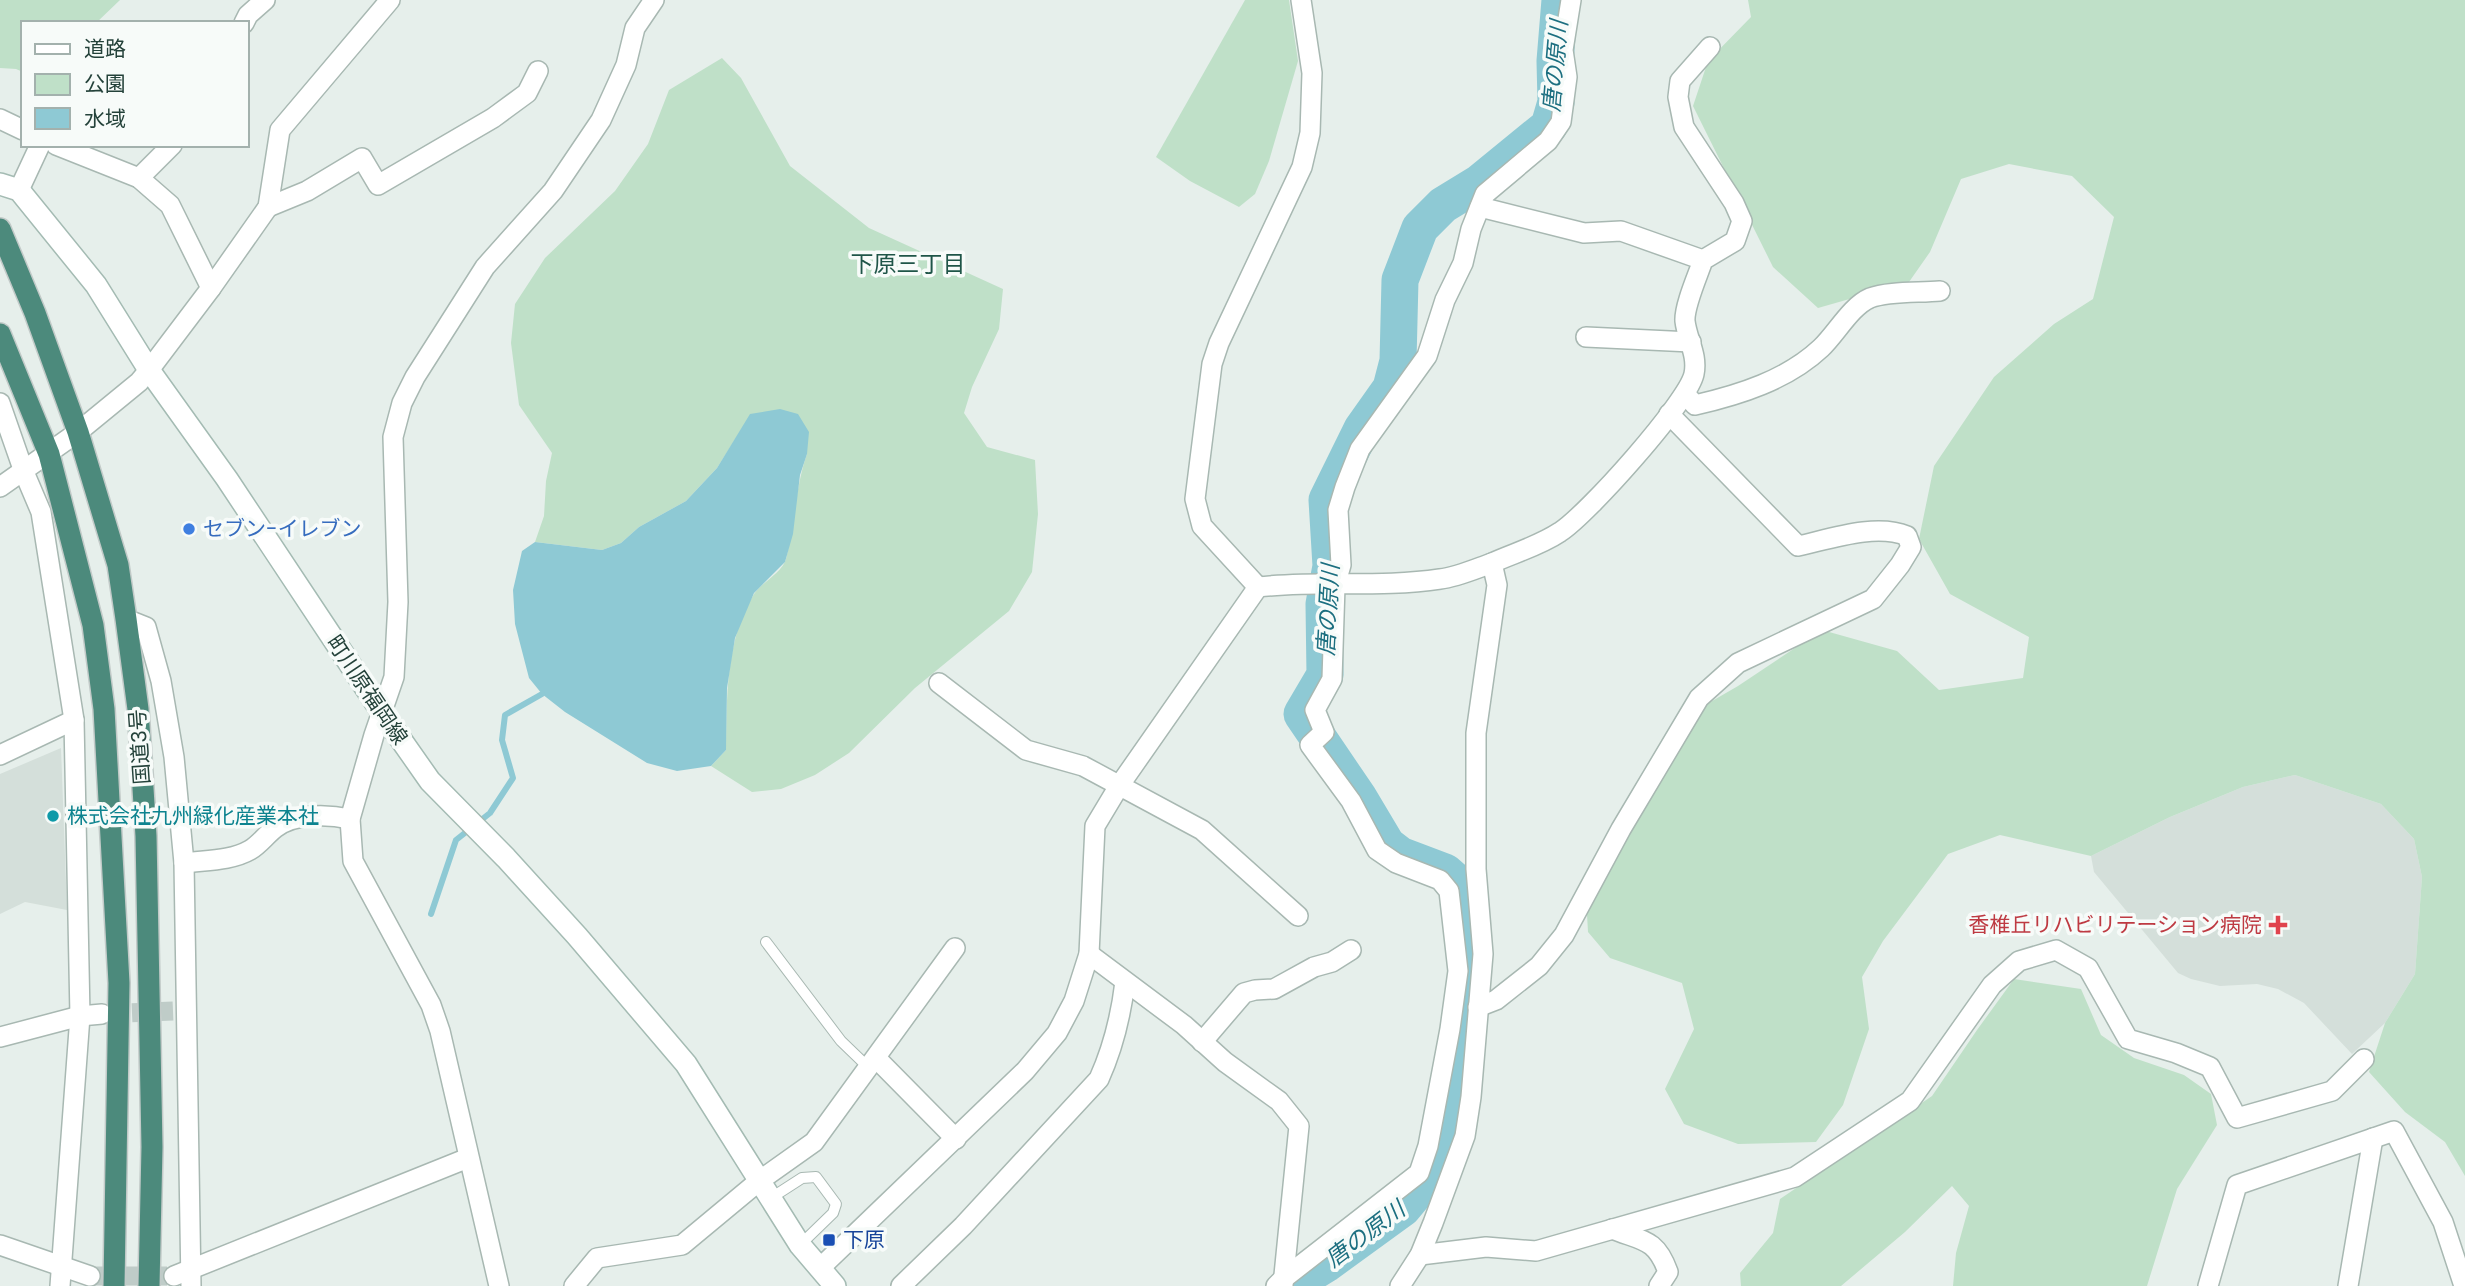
<svg xmlns="http://www.w3.org/2000/svg" width="2465" height="1286" font-family="Poppins,'Noto Sans JP',sans-serif">
  <style>
    .built { fill: #d4dfda }
    .green { fill: #bfe0c8 }
    .water { fill: #8ec9d4 }
    .lines { fill: none; stroke-linecap: round; stroke-linejoin: round }
    .stream { stroke: #8ec9d4; stroke-width: 6 }
    .river { stroke: #8ec9d4; stroke-width: 37 }
    .minor-tunnel { stroke: #bfccc8; stroke-width: 19; stroke-dasharray: 19 10; stroke-linecap: butt }
    .service-casing { stroke: #a8b8b2; stroke-width: 12 }
    .minor-casing { stroke: #a8b8b2; stroke-width: 22 }
    .secondary-casing { stroke: #a4bbb3; stroke-width: 24 }
    .trunk-casing { stroke: #c2cac8; stroke-width: 24 }
    .service { stroke: #fff; stroke-width: 10 }
    .minor { stroke: #fff; stroke-width: 19 }
    .secondary { stroke: #fff; stroke-width: 21 }
    .trunk { stroke: #4c8a7c; stroke-width: 21 }
    .shop-dot { fill: #3f7fe0; stroke: #f7fbf9; stroke-width: 2.5 }
    .culture-dot { fill: #0f9aa8; stroke: #f7fbf9; stroke-width: 2.5 }
    .health-dot { fill: #e0444e; stroke: #f7fbf9; stroke-width: 2.5 }
    .transit-dot { fill: #1a4fb4; stroke: #f7fbf9; stroke-width: 2.5 }
    .labels { text-anchor: middle; stroke-width: 7; stroke-linejoin: round; paint-order: stroke }
    .shop-label { font-size: 21px; fill: #366cbe; stroke: #f7fbf9; text-anchor: start }
    .street-label { font-size: 21px; fill: #24423a; stroke: #f7fbf9 }
    .culture-label { font-size: 21px; fill: #0d838f; stroke: #f7fbf9; text-anchor: start }
    .health-label { font-size: 21px; fill: #be3a42; stroke: #f7fbf9; text-anchor: end }
    .transit-label { font-size: 21px; fill: #164399; stroke: #f7fbf9; text-anchor: start }
    .water-label { font-size: 23px; font-style: italic; fill: #1c6f80; stroke: #f7fbf9 }
    .neighbourhood-label { font-size: 23px; fill: #1f5548; stroke: #f7fbf9 }
  </style>
  <rect width="100%" height="100%" fill="#e6efeb"/>
  <g class="built">
    <polygon points="61,748 67,910 25,902 0,914 0,774"/>
    <polygon points="2295,775 2381,804 2414,839 2422,877 2415,974 2385,1023 2352,1054 2304,1003 2278,989 2257,984 2220,986 2191,979 2178,973 2094,872 2091,856 2170,817 2243,787"/>
  </g>
  <g class="green">
    <polygon points="0,0 120,0 96,23 23,23 23,72 16,69 0,68"/>
    <polygon points="1245,0 1289,0 1298,61 1269,161 1255,194 1239,207 1190,181 1156,157"/>
    <polygon points="1748,0 2465,0 2465,1176 2445,1142 2405,1112 2369,1072 2385,1023 2415,974 2422,877 2414,839 2381,804 2295,775 2243,787 2170,817 2091,856 2000,835 1948,854 1883,941 1862,977 1869,1029 1843,1105 1816,1142 1738,1144 1684,1124 1665,1089 1694,1029 1682,983 1610,958 1588,932 1585,879 1688,715 1738,686 1822,630 1897,651 1939,690 2023,678 2029,637 1950,594 1919,539 1934,466 1994,377 2054,324 2093,299 2114,217 2072,176 2009,164 1961,179 1930,252 1909,282 1818,308 1773,267 1693,106 1708,61 1751,17"/>
    <path d="M722 58 741 78 790 166 869 228 1003 289 999 329 972 387 964 413 987 447 1035 460 1038 514 1032 572 1009 611 915 688 849 753 815 775 781 789 752 792 711 766 726 750C727 699 725 640 754 594 762 582 782 573 786 559 795 524 795 488 807 454L751 414 717 468 686 501 639 527 621 543 602 550 535 542 544 516 546 481 552 453 519 405 511 343 515 304 545 258 615 191 648 144 669 90Z"/>
    <polygon points="2014,979 2081,989 2101,1035 2134,1058 2184,1075 2211,1094 2217,1125 2177,1189 2147,1286 1953,1286 1956,1253 1969,1206 1952,1186 1905,1232 1841,1286 1741,1286 1740,1273 1773,1233 1780,1199 1932,1096 1977,1030"/>
  </g>
  <polygon class="water" points="780,409 798,414 809,432 807,454 800,475 793,534 785,562 754,593 735,638 727,688 726,750 711,766 677,771 647,763 565,712 542,694 529,678 515,624 513,590 522,551 535,542 602,550 621,543 639,527 686,501 717,468 750,414"/>
  <g class="lines">
    <polyline class="stream" points="431,914 456,840 490,813 513,778 502,740 505,715 542,694"/>
    <polyline class="river" points="1295,1286 1300,1280 1326,1264 1403,1208 1423,1184 1439,1152 1461,1035 1468,960 1461,886 1445,872 1400,855 1387,845 1359,798 1302,714 1325,675 1324,604 1331,566 1327,500 1362,429 1391,388 1398,361 1400,280 1420,228 1443,205 1479,183 1549,126 1556,102 1555,61 1560,0"/>
    <g class="minor-tunnel">
      <polyline points="103,1014 173,1011"/>
      <polyline points="90,1276 174,1276"/>
    </g>
    <defs>
      <g id="service">
        <polyline points="766,942 841,1041 869,1068"/>
        <polyline points="771,1198 802,1178 816,1177 836,1204 833,1213 800,1245"/>
      </g>
      <g id="minor">
        <polyline points="244,23 248,15 265,0"/>
        <polyline points="0,119 23,130"/>
        <polyline points="56,145 139,178 170,205 211,288"/>
        <polyline points="139,178 172,145"/>
        <polyline points="19,190 40,145"/>
        <polyline points="268,207 307,191 362,158 378,185 493,118 527,93 538,71"/>
        <polyline points="1480,207 1584,233 1621,231 1703,260"/>
        <polyline points="1586,337 1691,342"/>
        <path d="M1685 394 1695 405C1739 395 1787 380 1821 348 1836 334 1851 306 1870 298 1889 291 1919 293 1940 291"/>
        <polyline points="0,403 24,472 41,512 74,720 80,1016 60,1286"/>
        <polyline points="0,487 78,432 139,382 149,370 211,288 268,207 280,130 390,0"/>
        <path d="M1492 563C1514 553 1539 546 1560 532 1587 515 1688 402 1694 374 1698 355 1687 339 1685 321 1684 306 1698 275 1703 260L1735 241 1742 221 1734 203 1684 127 1678 97 1680 81 1710 47"/>
        <polyline points="1258,587 1202,526 1195,499 1212,364 1219,343 1302,167 1310,133 1312,73 1301,0"/>
        <polyline points="126,619 146,627 161,681 174,757 184,863 191,1286"/>
        <polyline points="939,683 1026,750 1083,766 1202,830 1298,916"/>
        <polyline points="0,755 74,720"/>
        <path d="M184 863C205 860 231 861 250 850 259 845 266 835 275 828 294 813 328 814 350 819"/>
        <polyline points="1089,954 1184,1025 1225,1062 1279,1101 1299,1126 1283,1285"/>
        <path d="M1478 1007 1496 1000 1539 966 1564 935 1621 829 1699 698 1738 663 1873 599 1900 565 1911 547 1907 536C1876 523 1830 539 1798 546L1669 414"/>
        <polyline points="0,1037 80,1016 102,1014"/>
        <polyline points="1202,1042 1244,993 1255,990 1274,989 1314,967 1332,962 1351,950"/>
        <polyline points="876,1058 956,1139"/>
        <path d="M1612 1229C1642 1241 1656 1238 1668 1272L1659 1286"/>
        <polyline points="0,1245 90,1276"/>
        <polyline points="1420,1255 1486,1247 1536,1251 1795,1177 1910,1101 1992,985 2019,961 2056,950 2088,968 2128,1039 2176,1053 2210,1067 2237,1118 2332,1091 2364,1059"/>
        <path d="M820 1268 1025 1071 1057 1033 1074 1001 1089 954 1095 826 1119 786 1258 587C1318 580 1380 588 1440 579 1457 577 1475 569 1492 563L1497 585 1476 733V869L1483 954 1471 1097 1465 1136 1433 1223 1420 1255 1400 1286"/>
        <polyline points="174,1276 468,1158"/>
        <polyline points="499,1286 440,1031 431,1005 353,861 350,819 374,735 394,677 398,602 393,437 402,403 415,377 485,267 553,191 601,120 626,65 635,28 654,0"/>
        <polyline points="574,1286 597,1258 682,1245 759,1181 814,1142 955,948"/>
        <path d="M901 1286 963 1226 1099 1079C1113 1048 1121 1015 1125 982"/>
        <polyline points="1276,1286 1283,1279 1419,1173 1428,1146 1450,1029 1458,971 1449,891 1440,880 1396,863 1377,850 1351,801 1310,745 1324,732 1315,710 1332,679 1335,586 1341,565 1338,510 1345,487 1360,449 1427,356 1445,300 1463,263 1471,229 1485,194 1548,141 1561,122 1567,77 1563,50 1571,0"/>
        <polyline points="2208,1286 2237,1185 2394,1131 2443,1222 2464,1286"/>
        <polyline points="2348,1286 2373,1138"/>
      </g>
      <polyline id="secondary" points="0,184 19,190 96,285 149,370 227,479 383,714 430,781 506,858 577,936 686,1064 800,1245 835,1286"/>
      <g id="trunk">
        <polyline points="0,229 35,313 78,432 118,565 126,619 138,709 146,836 152,1147 149,1286"/>
        <polyline points="0,334 49,454 93,625 104,709 119,983 114,1286"/>
      </g>
    </defs>
    <use href="#service" class="service-casing"/>
    <use href="#minor" class="minor-casing"/>
    <use href="#secondary" class="secondary-casing"/>
    <use href="#trunk" class="trunk-casing"/>
    <use href="#service" class="service"/>
    <use href="#minor" class="minor"/>
    <use href="#secondary" class="secondary"/>
    <use href="#trunk" class="trunk"/>
  </g>
  <circle class="shop-dot" cx="189" cy="529" r="7"/>
  <circle class="culture-dot" cx="53" cy="816" r="7"/>
  <path class="health-dot" d="M2274.5 914.5h7v7h7v7h-7v7h-7v-7h-7v-7h7z"/>
  <rect class="transit-dot" x="822" y="1233" width="14" height="14" rx="3.5"/>
  <g class="labels">
    <g class="shop-label">
      <text x="203" y="536">セブン-イレブン</text>
    </g>
    <g class="street-label">
      <text transform="translate(367 690) rotate(56)" y="7">町川原福岡線</text>
      <text transform="translate(140 747) rotate(-94)" y="7">国道3号</text>
    </g>
    <g class="culture-label">
      <text x="67" y="823">株式会社九州緑化産業本社</text>
    </g>
    <g class="health-label">
      <text x="2262" y="932">香椎丘リハビリテーション病院</text>
    </g>
    <g class="transit-label">
      <text x="843" y="1247">下原</text>
    </g>
    <g class="water-label">
      <text transform="translate(1555 66) rotate(-85)" y="8">唐の原川</text>
      <text transform="translate(1328 610) rotate(-87)" y="8">唐の原川</text>
      <text transform="translate(1365 1234) rotate(-37)" y="8">唐の原川</text>
    </g>
    <g class="neighbourhood-label">
      <text x="908" y="272">下原三丁目</text>
    </g>
  </g>
  <rect x="21" y="21" width="228" height="126" fill="#f7fbf9" stroke="#a3b1ad" stroke-width="2"/>
  <rect x="35" y="44" width="35" height="10" fill="#ffffff" stroke="#a3b1ad" stroke-width="2"/>
  <text x="84" y="56" font-size="21" fill="#24423a">道路</text>
  <rect x="35" y="74" width="35" height="21" fill="#bfe0c8" stroke="#a3b1ad" stroke-width="2"/>
  <text x="84" y="91" font-size="21" fill="#24423a">公園</text>
  <rect x="35" y="108" width="35" height="21" fill="#8ec9d4" stroke="#a3b1ad" stroke-width="2"/>
  <text x="84" y="126" font-size="21" fill="#24423a">水域</text>
</svg>
